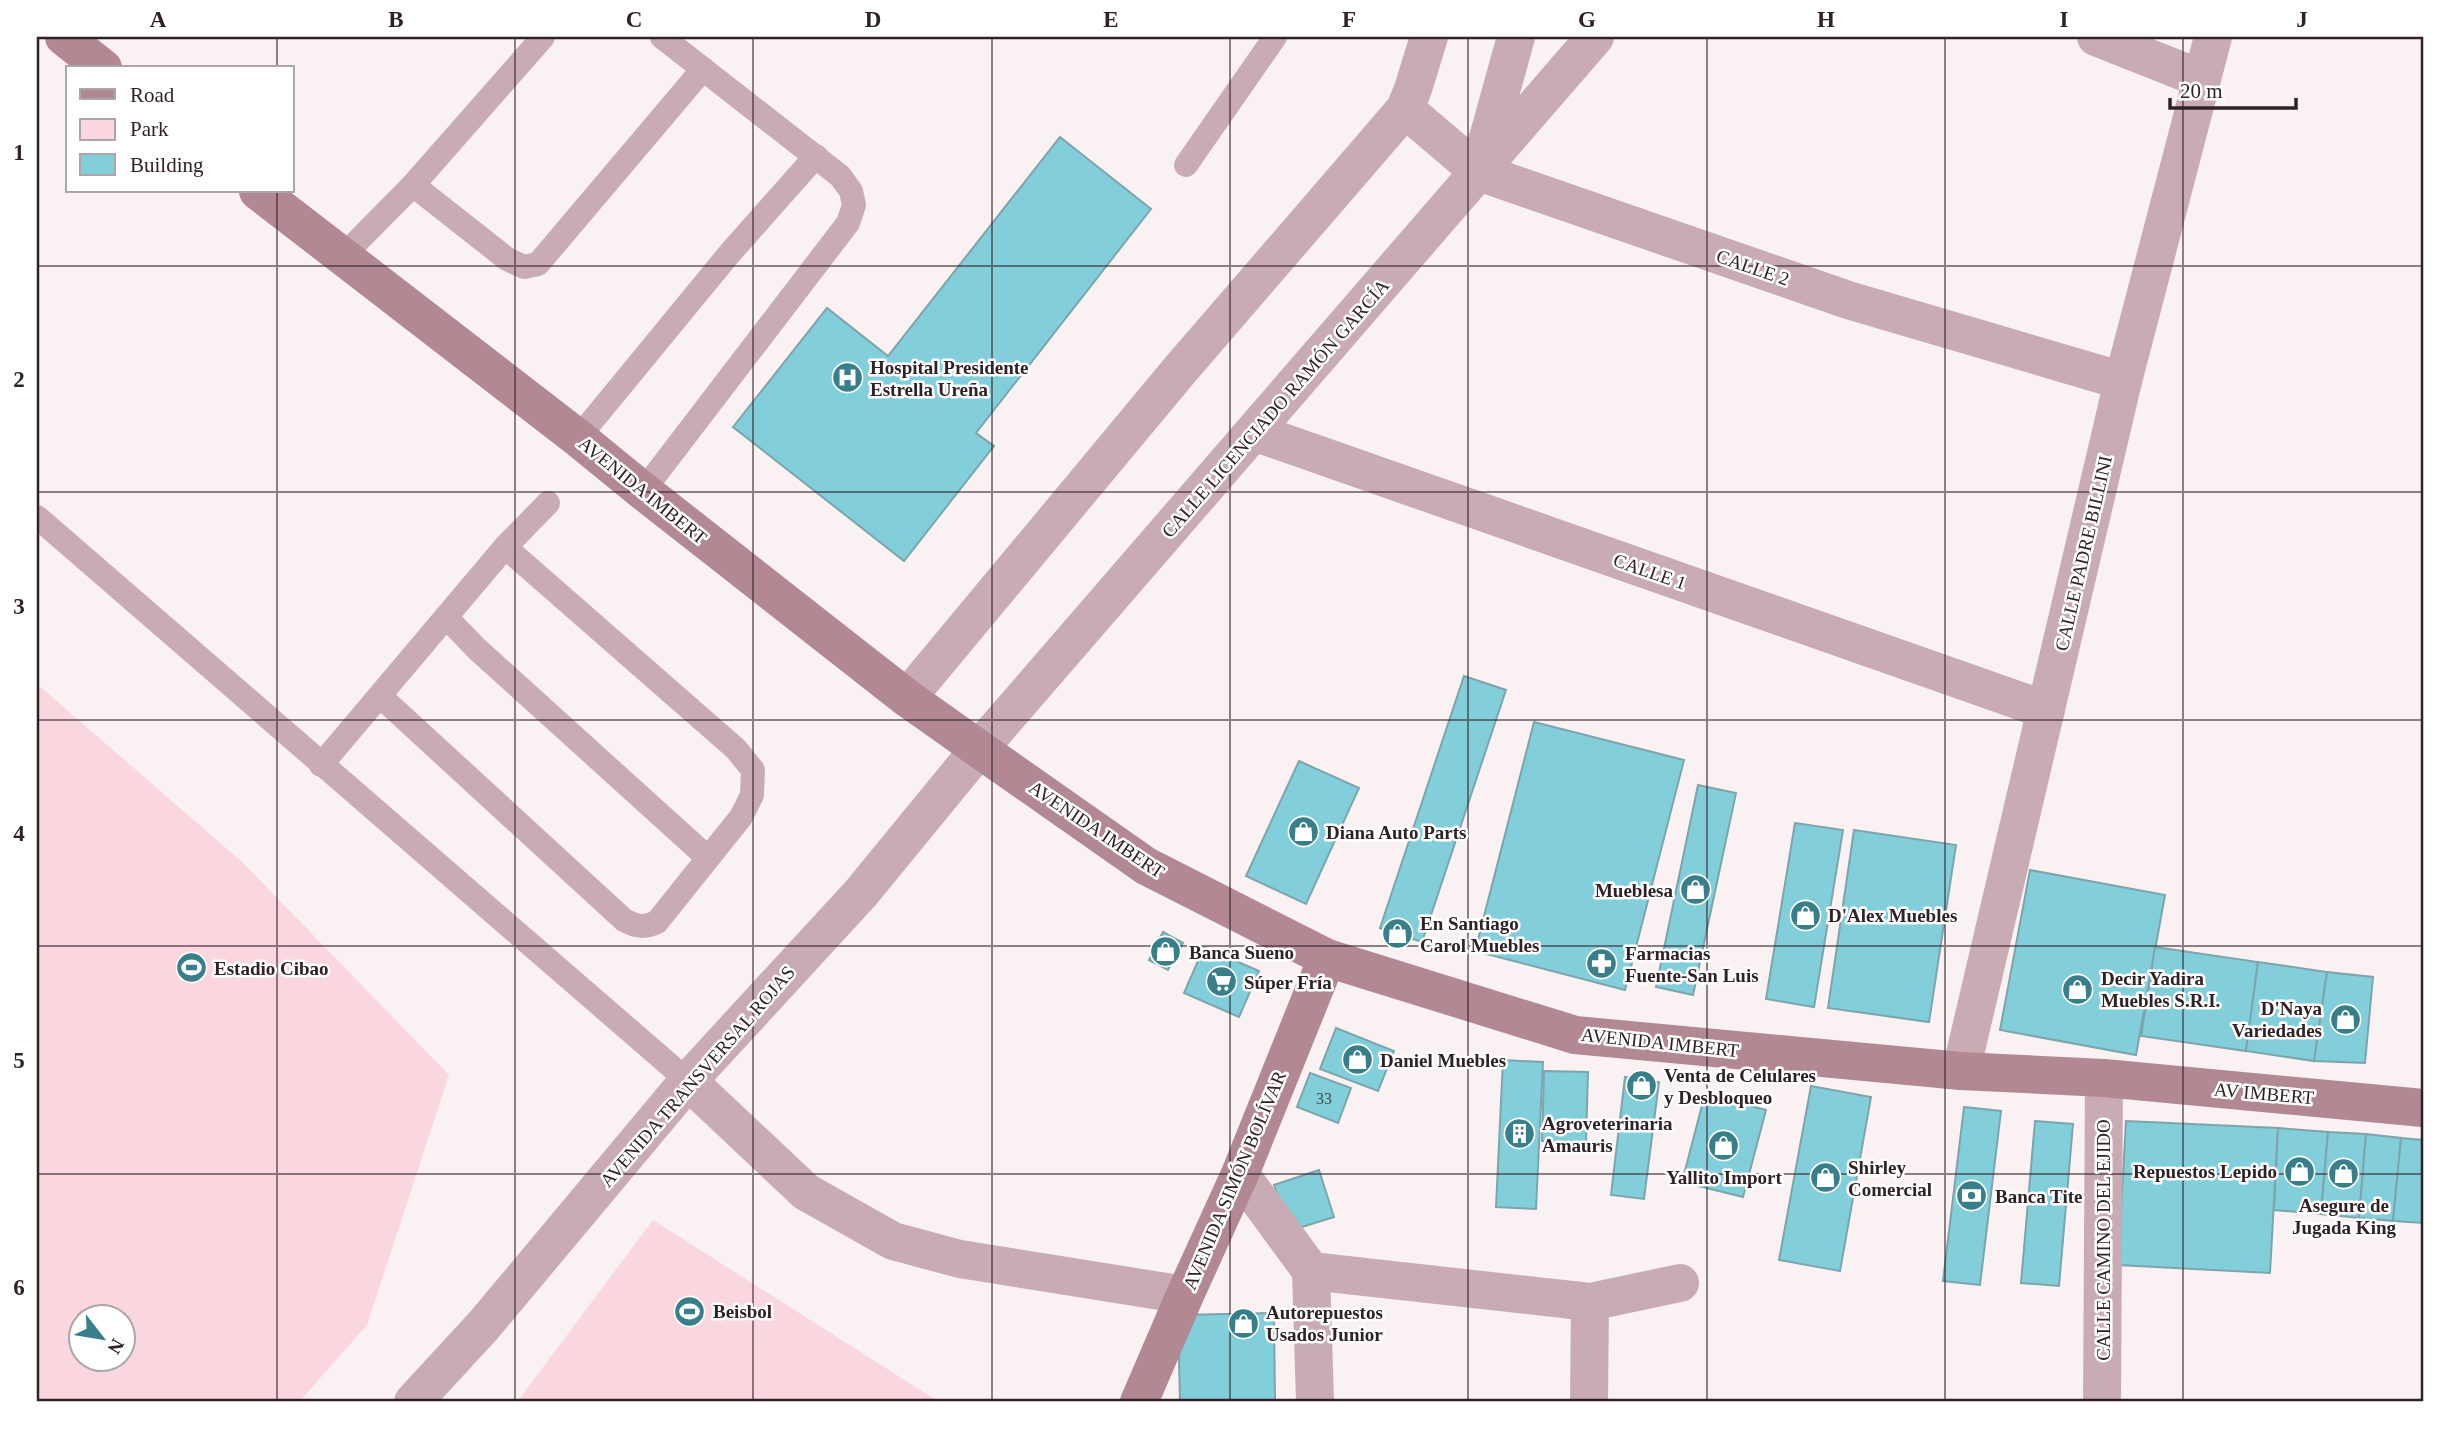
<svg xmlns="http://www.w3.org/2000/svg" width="2460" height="1439" font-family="Georgia,serif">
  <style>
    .park { fill: #fad6de; fill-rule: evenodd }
    .building { fill: #82cedb; stroke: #7ca5ac; stroke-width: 2 }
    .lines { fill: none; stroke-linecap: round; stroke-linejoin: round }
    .lane { stroke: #c9acb3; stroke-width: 24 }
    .street { stroke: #c9acb3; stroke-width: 38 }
    .secondary { stroke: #b28993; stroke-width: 38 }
    .grid { fill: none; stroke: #302125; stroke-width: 2; stroke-opacity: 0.55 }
    .labels { text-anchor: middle; stroke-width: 5; stroke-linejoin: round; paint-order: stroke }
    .number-label { font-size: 16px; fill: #444c52 }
    .street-label { font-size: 19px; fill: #302125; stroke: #fff }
    .poi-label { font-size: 19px; font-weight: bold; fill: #302125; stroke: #fff; text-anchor: start }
    .neatline { fill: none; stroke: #302125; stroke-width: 2.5 }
    .grid-label { font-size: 23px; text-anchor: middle; font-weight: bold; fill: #302125 }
  </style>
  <rect width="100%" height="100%" fill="#faf1f3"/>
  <g class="park">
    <path d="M37 684 242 862 449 1075 367 1325 299 1402H37ZM80 1316H122V1358H80Z"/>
    <polygon points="653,1220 939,1402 517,1402"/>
  </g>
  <g class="building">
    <polygon points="1060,137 1151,209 976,433 994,446 904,561 733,427 827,308 888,356"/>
    <polygon points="1464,676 1506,690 1422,942 1380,928"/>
    <polygon points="1534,722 1684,760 1625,990 1475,951"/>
    <polygon points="1299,761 1359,788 1306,904 1246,876"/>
    <polygon points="1698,785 1736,793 1693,995 1656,987"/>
    <polygon points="1795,823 1843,830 1814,1007 1766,999"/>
    <polygon points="1854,830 1956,845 1929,1022 1828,1008"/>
    <polygon points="2030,870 2165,895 2136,1055 2000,1030"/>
    <polygon points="1163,932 1183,943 1168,970 1149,960"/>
    <polygon points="1204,947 1259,971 1239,1017 1184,993"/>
    <polygon points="2155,947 2258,962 2246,1051 2141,1036"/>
    <polygon points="2258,962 2327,972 2314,1061 2246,1051"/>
    <polygon points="2327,972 2373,977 2365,1063 2314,1061"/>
    <polygon points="1336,1028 1394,1051 1378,1091 1320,1069"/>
    <polygon points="1503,1060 1543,1062 1536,1209 1496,1207"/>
    <polygon points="1544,1071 1588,1072 1586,1143 1542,1141"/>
    <polygon points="1310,1073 1351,1088 1338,1123 1297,1107"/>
    <polygon points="1625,1077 1659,1082 1644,1199 1611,1195"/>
    <polygon points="1811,1086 1871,1097 1840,1271 1779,1260"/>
    <polygon points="1705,1094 1766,1110 1743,1197 1682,1182"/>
    <polygon points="1964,1107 2001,1111 1980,1285 1943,1281"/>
    <polygon points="2035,1121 2073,1124 2059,1286 2021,1283"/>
    <polygon points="2126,1121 2278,1128 2270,1273 2118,1265"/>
    <polygon points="2278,1128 2328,1132 2321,1214 2274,1210"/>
    <polygon points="2328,1132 2366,1134 2359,1218 2321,1214"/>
    <polygon points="2366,1134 2401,1138 2393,1221 2359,1218"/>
    <polygon points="2401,1138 2423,1140 2423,1223 2393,1221"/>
    <polygon points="1319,1170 1334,1217 1289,1231 1274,1185"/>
    <polygon points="1274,1313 1275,1402 1180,1402 1178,1315"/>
  </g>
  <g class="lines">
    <g class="lane">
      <polyline points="1186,165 1275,37"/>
      <polyline points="413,185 507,259 524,267 538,264 703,69"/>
      <polyline points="342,257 413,185 543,37"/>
      <polyline points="578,438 730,253 816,156"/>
      <polyline points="643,491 848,223 854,205 851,191 840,176 662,37"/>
      <polyline points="37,517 688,1081"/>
      <polyline points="446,617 477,649 708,858"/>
      <path d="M380 696 624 920C637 927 644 928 657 922L741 817 752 795 753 770 736 749 505 547"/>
      <polyline points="321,765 505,547 548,503"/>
    </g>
    <g class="street">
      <polyline points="2096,37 2202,79"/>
      <polyline points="1405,109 1479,172 1848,300 2123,381"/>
      <polyline points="1481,163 1516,37"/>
      <polyline points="1254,432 2046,710"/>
      <polyline points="907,698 1179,371 1405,109 1413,89 1429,37"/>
      <polyline points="1961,1071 2123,381 2213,37"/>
      <polyline points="688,1081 806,1192 893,1241 960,1259 1185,1295"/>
      <polyline points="1240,1174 1311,1271 1590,1302 1680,1283"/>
      <polyline points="1311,1271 1315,1402"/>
      <polyline points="413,1402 484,1325 688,1081 861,893 979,749 1595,37"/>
      <polyline points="1589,1402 1590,1302"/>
      <polyline points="2102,1402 2104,1078"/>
    </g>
    <g class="secondary">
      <polyline points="64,37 103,68"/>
      <polyline points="258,191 578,438 643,491 907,698 979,749 1146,866 1327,958 1575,1035 1961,1071 2104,1078 2423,1108"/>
      <polyline points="1139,1402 1185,1295 1240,1174 1327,958"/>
    </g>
  </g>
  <path class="grid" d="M277 37V68M515 37V1402M753 37V1402M992 37V1402M1230 37V1402M1468 37V1402M1707 37V1402M1945 37V1402M2183 37V1402M277 191V1402M37 266H2423M37 492H2423M37 720H2423M37 946H2423M37 1174H2423"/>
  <defs>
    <symbol id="hospital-disc" viewBox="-11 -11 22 22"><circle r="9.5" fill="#387f8a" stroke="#fff"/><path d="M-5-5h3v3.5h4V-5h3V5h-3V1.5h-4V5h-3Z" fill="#fff"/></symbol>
    <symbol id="shop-disc" viewBox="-11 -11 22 22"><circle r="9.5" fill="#387f8a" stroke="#fff"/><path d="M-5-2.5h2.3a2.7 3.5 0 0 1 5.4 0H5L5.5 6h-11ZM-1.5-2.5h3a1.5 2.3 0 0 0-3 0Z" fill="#fff"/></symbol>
    <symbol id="pharmacy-disc" viewBox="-11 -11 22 22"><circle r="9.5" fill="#387f8a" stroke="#fff"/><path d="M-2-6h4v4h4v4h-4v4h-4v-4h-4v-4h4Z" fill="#fff"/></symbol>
    <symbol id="stadium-disc" viewBox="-11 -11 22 22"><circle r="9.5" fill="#387f8a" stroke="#fff"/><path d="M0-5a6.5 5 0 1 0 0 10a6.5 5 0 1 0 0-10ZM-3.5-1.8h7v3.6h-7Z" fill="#fff"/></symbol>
    <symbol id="supermarket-disc" viewBox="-11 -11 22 22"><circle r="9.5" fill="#387f8a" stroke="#fff"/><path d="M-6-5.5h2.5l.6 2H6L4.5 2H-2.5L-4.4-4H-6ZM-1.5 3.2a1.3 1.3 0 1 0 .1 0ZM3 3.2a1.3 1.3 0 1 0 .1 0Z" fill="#fff"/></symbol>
    <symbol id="building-disc" viewBox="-11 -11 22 22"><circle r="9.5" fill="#387f8a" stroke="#fff"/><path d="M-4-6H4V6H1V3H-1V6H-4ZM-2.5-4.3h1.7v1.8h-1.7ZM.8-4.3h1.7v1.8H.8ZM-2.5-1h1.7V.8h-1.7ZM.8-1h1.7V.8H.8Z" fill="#fff"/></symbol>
    <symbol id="bank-disc" viewBox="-11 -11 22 22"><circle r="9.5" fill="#387f8a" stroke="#fff"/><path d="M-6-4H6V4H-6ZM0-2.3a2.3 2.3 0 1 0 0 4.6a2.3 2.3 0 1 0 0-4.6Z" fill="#fff"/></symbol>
  </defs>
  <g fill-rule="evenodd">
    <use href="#hospital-disc" x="830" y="360" width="35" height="35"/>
    <use href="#shop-disc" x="1286" y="814" width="35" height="35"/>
    <use href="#shop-disc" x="1678" y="872" width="35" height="35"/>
    <use href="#shop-disc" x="1788" y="898" width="35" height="35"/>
    <use href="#shop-disc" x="1380" y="916" width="35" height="35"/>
    <use href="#shop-disc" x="1148" y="934" width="35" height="35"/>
    <use href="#pharmacy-disc" x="1584" y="946" width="35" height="35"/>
    <use href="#stadium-disc" x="174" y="950" width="35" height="35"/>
    <use href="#supermarket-disc" x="1204" y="964" width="35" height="35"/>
    <use href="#shop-disc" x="2060" y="972" width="35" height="35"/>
    <use href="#shop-disc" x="2328" y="1002" width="35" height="35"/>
    <use href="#shop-disc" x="1340" y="1042" width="35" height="35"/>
    <use href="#shop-disc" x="1624" y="1068" width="35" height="35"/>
    <use href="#building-disc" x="1502" y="1116" width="35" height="35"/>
    <use href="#shop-disc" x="1706" y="1128" width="35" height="35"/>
    <use href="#shop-disc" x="2282" y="1154" width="35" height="35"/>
    <use href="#shop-disc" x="2326" y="1156" width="35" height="35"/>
    <use href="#shop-disc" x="1808" y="1160" width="35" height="35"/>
    <use href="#bank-disc" x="1954" y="1178" width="35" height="35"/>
    <use href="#stadium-disc" x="672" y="1294" width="35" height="35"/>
    <use href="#shop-disc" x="1226" y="1306" width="35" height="35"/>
  </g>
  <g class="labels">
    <g class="number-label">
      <text x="1324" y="1104">33</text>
    </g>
    <g class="street-label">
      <text transform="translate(1753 267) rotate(19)" y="7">CALLE 2</text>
      <text transform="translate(1275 408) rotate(-49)" y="7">CALLE LICENCIADO RAMÓN GARCÍA</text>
      <text transform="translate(643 490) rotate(39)" y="7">AVENIDA IMBERT</text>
      <text transform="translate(2083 553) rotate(-77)" y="7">CALLE PADRE BILLINI</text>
      <text transform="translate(1650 571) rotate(19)" y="7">CALLE 1</text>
      <text transform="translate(1097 829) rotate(34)" y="7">AVENIDA IMBERT</text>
      <text transform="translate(1660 1042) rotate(6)" y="7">AVENIDA IMBERT</text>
      <text transform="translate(697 1076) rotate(-49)" y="7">AVENIDA TRANSVERSAL ROJAS</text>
      <text transform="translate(2264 1093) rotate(5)" y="7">AV IMBERT</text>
      <text transform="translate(1234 1180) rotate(-67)" y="7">AVENIDA SIMÓN BOLÍVAR</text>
      <text transform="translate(2103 1240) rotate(-90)" y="7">CALLE CAMINO DEL EJIDO</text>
    </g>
    <g class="poi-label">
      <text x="870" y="374">Hospital Presidente<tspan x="870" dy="22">Estrella Ureña</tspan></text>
      <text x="1326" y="839">Diana Auto Parts</text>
      <text x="1673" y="897" text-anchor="end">Mueblesa</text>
      <text x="1828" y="922">D'Alex Muebles</text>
      <text x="1420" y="930">En Santiago<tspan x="1420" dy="22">Carol Muebles</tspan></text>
      <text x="1189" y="959">Banca Sueno</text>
      <text x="1625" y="960">Farmacias<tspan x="1625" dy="22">Fuente-San Luis</tspan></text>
      <text x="214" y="975">Estadio Cibao</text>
      <text x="2101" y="985">Decir Yadira<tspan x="2101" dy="22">Muebles S.R.I.</tspan></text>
      <text x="1244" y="989">Súper Fría</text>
      <text x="2322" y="1015" text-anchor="end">D'Naya<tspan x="2322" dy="22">Variedades</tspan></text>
      <text x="1380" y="1067">Daniel Muebles</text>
      <text x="1664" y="1082">Venta de Celulares<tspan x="1664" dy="22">y Desbloqueo</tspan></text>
      <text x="1542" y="1130">Agroveterinaria<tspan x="1542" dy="22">Amauris</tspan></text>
      <text x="1848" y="1174">Shirley<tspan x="1848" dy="22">Comercial</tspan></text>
      <text x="2277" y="1178" text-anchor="end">Repuestos Lepido</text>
      <text x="1724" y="1184" text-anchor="middle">Yallito Import</text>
      <text x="1995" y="1203">Banca Tite</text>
      <text x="2344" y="1212" text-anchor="middle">Asegure de<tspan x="2344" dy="22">Jugada King</tspan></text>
      <text x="713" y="1318">Beisbol</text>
      <text x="1266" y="1319">Autorepuestos<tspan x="1266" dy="22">Usados Junior</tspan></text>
    </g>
  </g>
  <rect width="2460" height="1439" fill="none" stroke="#ffffff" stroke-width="77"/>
  <rect x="66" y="66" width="228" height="126" fill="#ffffff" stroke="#aca6a8" stroke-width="2"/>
  <rect x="80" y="89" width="35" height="10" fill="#b28993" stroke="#aca6a8" stroke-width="2"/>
  <text x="130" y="102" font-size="21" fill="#302125">Road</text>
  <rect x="80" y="119" width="35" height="21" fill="#fad6de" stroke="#aca6a8" stroke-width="2"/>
  <text x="130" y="136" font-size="21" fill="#302125">Park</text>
  <rect x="80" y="154" width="35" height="21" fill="#82cedb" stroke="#aca6a8" stroke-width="2"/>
  <text x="130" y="172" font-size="21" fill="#302125">Building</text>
  <g transform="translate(102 1338) rotate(121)"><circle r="33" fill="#ffffff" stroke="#aca6a8" stroke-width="2"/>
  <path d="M0-5L12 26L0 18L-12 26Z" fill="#387f8a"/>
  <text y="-10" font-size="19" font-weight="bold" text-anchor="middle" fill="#302125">N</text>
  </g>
  <path d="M2170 98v10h126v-10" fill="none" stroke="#302125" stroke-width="3.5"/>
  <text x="2180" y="98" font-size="21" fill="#302125" stroke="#ffffff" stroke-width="5" paint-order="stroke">20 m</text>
  <rect x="38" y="38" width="2384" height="1362" class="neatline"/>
  <g class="grid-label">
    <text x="158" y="27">A</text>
    <text x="396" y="27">B</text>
    <text x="634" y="27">C</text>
    <text x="873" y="27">D</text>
    <text x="1111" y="27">E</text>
    <text x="1349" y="27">F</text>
    <text x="1587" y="27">G</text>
    <text x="1826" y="27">H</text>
    <text x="2064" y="27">I</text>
    <text x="2302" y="27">J</text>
    <text x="19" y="160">1</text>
    <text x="19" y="387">2</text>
    <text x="19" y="614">3</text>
    <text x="19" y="841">4</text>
    <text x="19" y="1068">5</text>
    <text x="19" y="1295">6</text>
  </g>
</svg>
